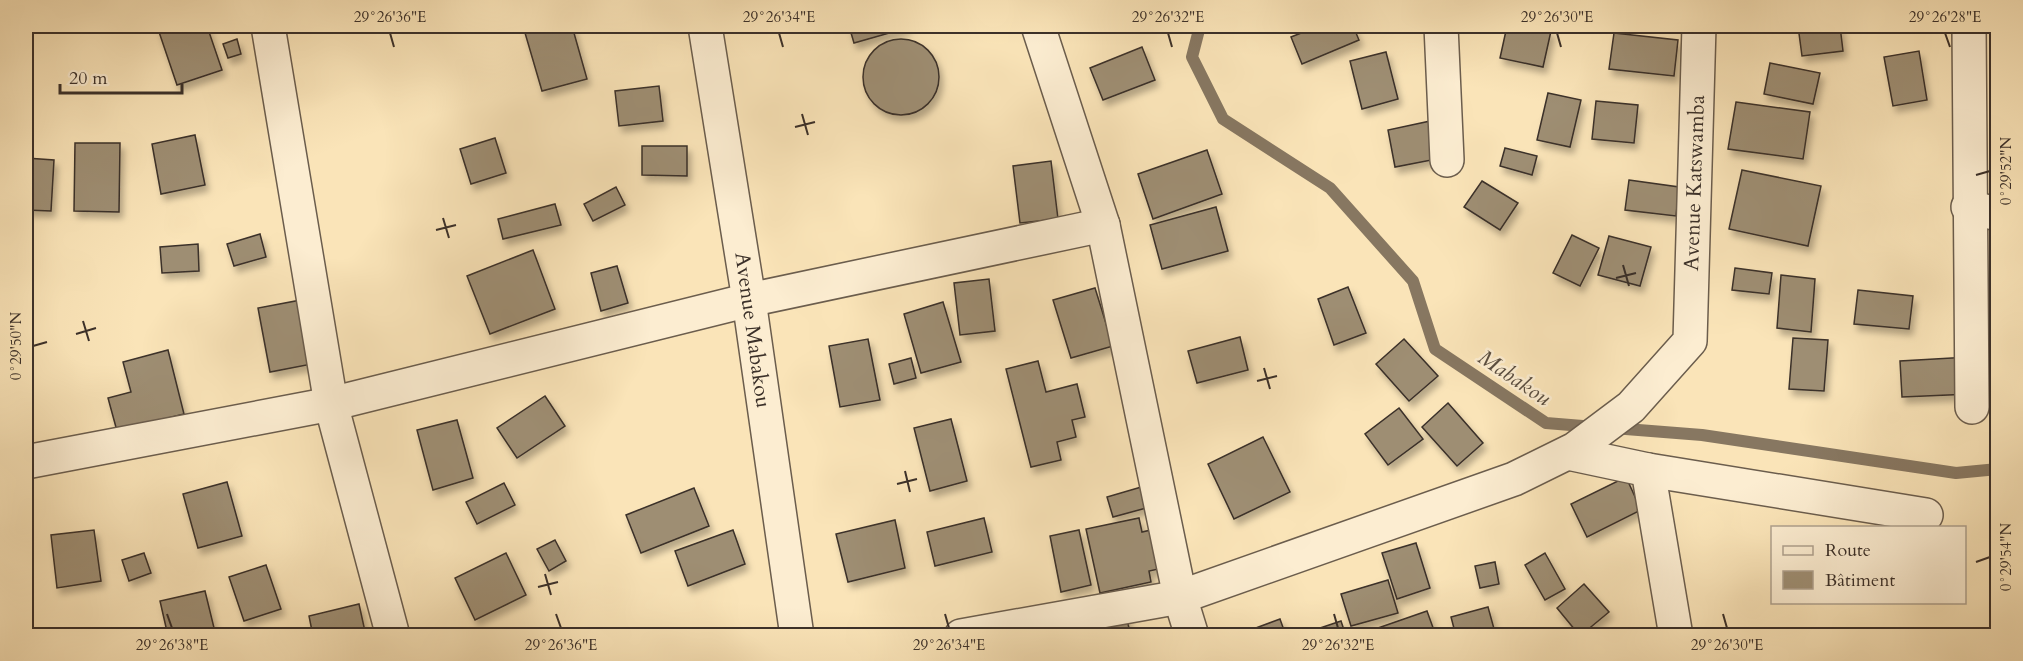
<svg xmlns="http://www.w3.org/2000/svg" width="2023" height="661" font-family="Cardo,serif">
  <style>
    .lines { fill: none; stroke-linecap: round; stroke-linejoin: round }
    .stream { stroke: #877761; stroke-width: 12 }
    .building { fill: #9e8e73; stroke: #3b3029; stroke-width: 1.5; filter: url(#shadow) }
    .street-casing { stroke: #6b5d4d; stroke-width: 36 }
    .street { stroke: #fcedd1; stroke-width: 33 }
    .ticks { fill: none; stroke: #3b3029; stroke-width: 2 }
    .labels { text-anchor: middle; stroke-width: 5; stroke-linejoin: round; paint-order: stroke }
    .street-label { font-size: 21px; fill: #3b3029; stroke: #fcedd1 }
    .water-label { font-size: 22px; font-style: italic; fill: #5a4e40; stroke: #fcedd1 }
    .neatline { fill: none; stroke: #3b3029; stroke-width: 2 }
    .ticks-label { font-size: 15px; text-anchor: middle; fill: #3b3029 }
  </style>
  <defs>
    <filter id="shadow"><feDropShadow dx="3.5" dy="6" stdDeviation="3" flood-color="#0004"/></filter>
  </defs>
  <rect width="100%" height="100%" fill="#fae4b8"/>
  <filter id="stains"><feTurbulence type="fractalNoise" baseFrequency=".00333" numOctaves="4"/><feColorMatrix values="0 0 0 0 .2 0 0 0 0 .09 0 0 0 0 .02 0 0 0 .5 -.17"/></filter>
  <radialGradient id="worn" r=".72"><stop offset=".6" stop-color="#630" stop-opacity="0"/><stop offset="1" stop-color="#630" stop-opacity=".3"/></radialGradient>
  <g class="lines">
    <g class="stream">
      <polyline points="1200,26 1192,57 1223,119 1330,188 1413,281 1435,349 1546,423 1595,427"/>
      <polyline points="1613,428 1702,435 1956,473 1998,469"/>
    </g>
  </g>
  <g class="building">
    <polygon points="157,26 207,26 222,70 177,85"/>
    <polygon points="523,26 572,26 587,79 542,91"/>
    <polygon points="849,26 907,26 907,28 854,43"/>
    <polygon points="1319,26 1353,26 1359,40 1302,64 1291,37"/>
    <polygon points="1507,26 1523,26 1551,31 1543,67 1500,58"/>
    <polygon points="1798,26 1840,26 1843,51 1802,56"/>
    <polygon points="1614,33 1678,40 1674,76 1609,69"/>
    <circle cx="901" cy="77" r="38"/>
    <polygon points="237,39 241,54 228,58 223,44"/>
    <polygon points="1142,47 1155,80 1103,100 1090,68"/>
    <polygon points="1919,51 1927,100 1893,106 1884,57"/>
    <polygon points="1386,52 1398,99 1362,109 1350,61"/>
    <polygon points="1770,63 1820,73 1813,104 1764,94"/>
    <polygon points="659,86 663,121 619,126 615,91"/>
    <polygon points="1548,93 1581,100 1570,147 1537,140"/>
    <polygon points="1596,101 1638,105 1634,143 1592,139"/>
    <polygon points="1736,102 1810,112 1803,159 1728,149"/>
    <polygon points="1435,120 1442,158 1395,167 1388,130"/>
    <polygon points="195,135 205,185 161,194 152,144"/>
    <polygon points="495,138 506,173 471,184 460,149"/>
    <polygon points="75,143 120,143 119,212 74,211"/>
    <polygon points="642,146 687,146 687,176 642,175"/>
    <polygon points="1505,148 1537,156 1532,175 1500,166"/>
    <polygon points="1207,150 1222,194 1153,219 1138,174"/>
    <polygon points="26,158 54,160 51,211 26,210"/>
    <polygon points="1051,161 1058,219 1020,223 1013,166"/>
    <polygon points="1742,170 1821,186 1808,246 1729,229"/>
    <polygon points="1629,180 1679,187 1676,216 1625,210"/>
    <polygon points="1482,181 1518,203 1500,230 1464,207"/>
    <polygon points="616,187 625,205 593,221 584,204"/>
    <polygon points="555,204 561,225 503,239 498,219"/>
    <polygon points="1216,207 1228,251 1162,269 1150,225"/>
    <polygon points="260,234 266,257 234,266 227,244"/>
    <polygon points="1572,235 1599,248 1580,286 1553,273"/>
    <polygon points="1609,236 1651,247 1640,286 1598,275"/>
    <polygon points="198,244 199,271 162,273 160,247"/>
    <polygon points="533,250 555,309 490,334 467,276"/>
    <polygon points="617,266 628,303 601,311 591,273"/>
    <polygon points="1735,268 1772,273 1769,294 1732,290"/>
    <polygon points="1781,275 1815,279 1811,332 1777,328"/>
    <polygon points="989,279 995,331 960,335 954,283"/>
    <polygon points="1348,287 1366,333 1334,345 1318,299"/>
    <polygon points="1095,288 1113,346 1071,358 1053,300"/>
    <polygon points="1858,290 1913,296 1909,329 1854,324"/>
    <polygon points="301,300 312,364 270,372 258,308"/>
    <polygon points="943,302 961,362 921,373 904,314"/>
    <polygon points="1240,337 1248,370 1197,383 1188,351"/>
    <polygon points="1793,338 1828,340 1824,391 1789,389"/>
    <polygon points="868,339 880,400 840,407 829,346"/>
    <polygon points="1404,339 1438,376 1409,401 1376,364"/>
    <polygon points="168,350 184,414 117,431 108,398 131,392 123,362"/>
    <polygon points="1969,357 1971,394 1902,397 1900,361"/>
    <polygon points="911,358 916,378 894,384 889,364"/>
    <polygon points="1038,361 1046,392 1077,384 1085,417 1072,420 1076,437 1057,442 1061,460 1031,467 1006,369"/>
    <polygon points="545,396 565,426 517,458 497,428"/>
    <polygon points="1448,403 1483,443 1457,466 1422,427"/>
    <polygon points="1399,408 1423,439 1388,465 1365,434"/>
    <polygon points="951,419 967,481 930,491 914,428"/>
    <polygon points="457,420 473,478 433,490 417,430"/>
    <polygon points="1263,437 1290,492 1234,519 1208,464"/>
    <polygon points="1626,477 1641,510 1587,537 1571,504"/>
    <polygon points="227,482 242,536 198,548 183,494"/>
    <polygon points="504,483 515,505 477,524 466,502"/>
    <polygon points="1155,483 1161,504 1113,517 1107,497"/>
    <polygon points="694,488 709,526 641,553 626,515"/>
    <polygon points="984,518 992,552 935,566 927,532"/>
    <polygon points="1139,518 1142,532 1155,529 1163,568 1149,571 1151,582 1100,593 1086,529"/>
    <polygon points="895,520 905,568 848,582 836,534"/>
    <polygon points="94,530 101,581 57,588 51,535"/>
    <polygon points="733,530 745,564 688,586 675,551"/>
    <polygon points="1079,530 1091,585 1061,592 1050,536"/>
    <polygon points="555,540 566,561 549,571 537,549"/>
    <polygon points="1416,543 1430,588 1397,599 1382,553"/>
    <polygon points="144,553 151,573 129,581 122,560"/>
    <polygon points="506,553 526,595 475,620 455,578"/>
    <polygon points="1545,553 1565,589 1545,600 1525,565"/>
    <polygon points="1495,562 1499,584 1480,588 1475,566"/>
    <polygon points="266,565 281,609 244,621 229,577"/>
    <polygon points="1388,580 1398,613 1351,626 1341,594"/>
    <polygon points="1584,584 1609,612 1580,636 1557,608"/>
    <polygon points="205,591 216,636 168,636 160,601"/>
    <polygon points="359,604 366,636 313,636 309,616"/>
    <polygon points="1488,607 1496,636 1456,636 1451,617"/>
    <polygon points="1427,611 1436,636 1355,636"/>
    <polygon points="1126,616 1131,636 1099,636 1096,624"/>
    <polygon points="1089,618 1094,636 1044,636"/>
    <polygon points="1280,619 1286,636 1246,636 1245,632"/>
    <polygon points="1341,621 1346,636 1299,636 1299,635"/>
  </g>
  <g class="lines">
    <defs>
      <g id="street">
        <polyline points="268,26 331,404 393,636"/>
        <polyline points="705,26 749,300 797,636"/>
        <polyline points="1038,26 1103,225 1180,597 1192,636"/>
        <polyline points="1441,26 1447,160"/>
        <polyline points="1969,26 1972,407"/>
        <polyline points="1968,207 1998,214"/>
        <polyline points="1568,453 1648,470 1676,636"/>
        <polyline points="26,462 331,404 749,300 1103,225"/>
        <polyline points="1648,470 1926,515"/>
        <polyline points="961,636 1180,597 1514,479 1575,449 1631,407 1690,341 1699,26"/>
      </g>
    </defs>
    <use href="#street" class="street-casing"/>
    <use href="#street" class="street"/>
  </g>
  <path class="ticks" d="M390 33 394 47M779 33 783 47M1168 33 1172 47M1557 33 1561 47M1945 33 1950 47M802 114 808 135M795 127 815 122M1976 175 1990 171M443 218 449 238M436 230 456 225M1623 265 1629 286M1616 278 1636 273M83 321 89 341M76 334 96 328M33 346 47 342M1264 368 1270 389M1257 381 1277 376M905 471 910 492M897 484 917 479M1976 562 1990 557M545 574 551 595M538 587 558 582M167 614 172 628M556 614 561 628M945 614 949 628M1334 614 1338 628M1723 614 1727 628"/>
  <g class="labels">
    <g class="street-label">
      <text transform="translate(1694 183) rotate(-88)" y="7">Avenue Katswamba</text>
      <text transform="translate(753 330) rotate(82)" y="7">Avenue Mabakou</text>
    </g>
    <g class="water-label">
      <text transform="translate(1515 377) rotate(34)" y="8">Mabakou</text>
    </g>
  </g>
  <rect width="2023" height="661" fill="none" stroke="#fae4b8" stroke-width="66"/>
  <rect x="1771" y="526" width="195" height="78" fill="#fcedd1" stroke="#afa18e" stroke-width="1.5"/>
  <rect x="1783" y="546" width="30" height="9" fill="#fcedd1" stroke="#afa18e" stroke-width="1.5"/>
  <text x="1825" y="556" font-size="18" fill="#3b3029">Route</text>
  <rect x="1783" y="571" width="30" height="18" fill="#9e8e73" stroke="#afa18e" stroke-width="1.5"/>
  <text x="1825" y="586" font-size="18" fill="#3b3029">Bâtiment</text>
  <path d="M60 84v9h122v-9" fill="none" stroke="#3b3029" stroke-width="3"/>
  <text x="69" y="84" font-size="18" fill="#3b3029" stroke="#fcedd1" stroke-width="4.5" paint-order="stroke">20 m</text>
  <rect x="33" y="33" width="1957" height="595" class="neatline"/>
  <g class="ticks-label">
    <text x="390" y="22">29°26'36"E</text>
    <text x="779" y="22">29°26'34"E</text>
    <text x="1168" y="22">29°26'32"E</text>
    <text x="1557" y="22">29°26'30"E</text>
    <text x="1945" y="22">29°26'28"E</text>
    <text transform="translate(2006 171) rotate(-90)" y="5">0°29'52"N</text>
    <text transform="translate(16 346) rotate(-90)" y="5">0°29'50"N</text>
    <text transform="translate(2006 557) rotate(-90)" y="5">0°29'54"N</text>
    <text x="172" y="650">29°26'38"E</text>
    <text x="561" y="650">29°26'36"E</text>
    <text x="949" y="650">29°26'34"E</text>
    <text x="1338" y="650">29°26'32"E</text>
    <text x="1727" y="650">29°26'30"E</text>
  </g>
  <rect width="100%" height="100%" filter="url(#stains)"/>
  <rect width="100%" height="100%" fill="url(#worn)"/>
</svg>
